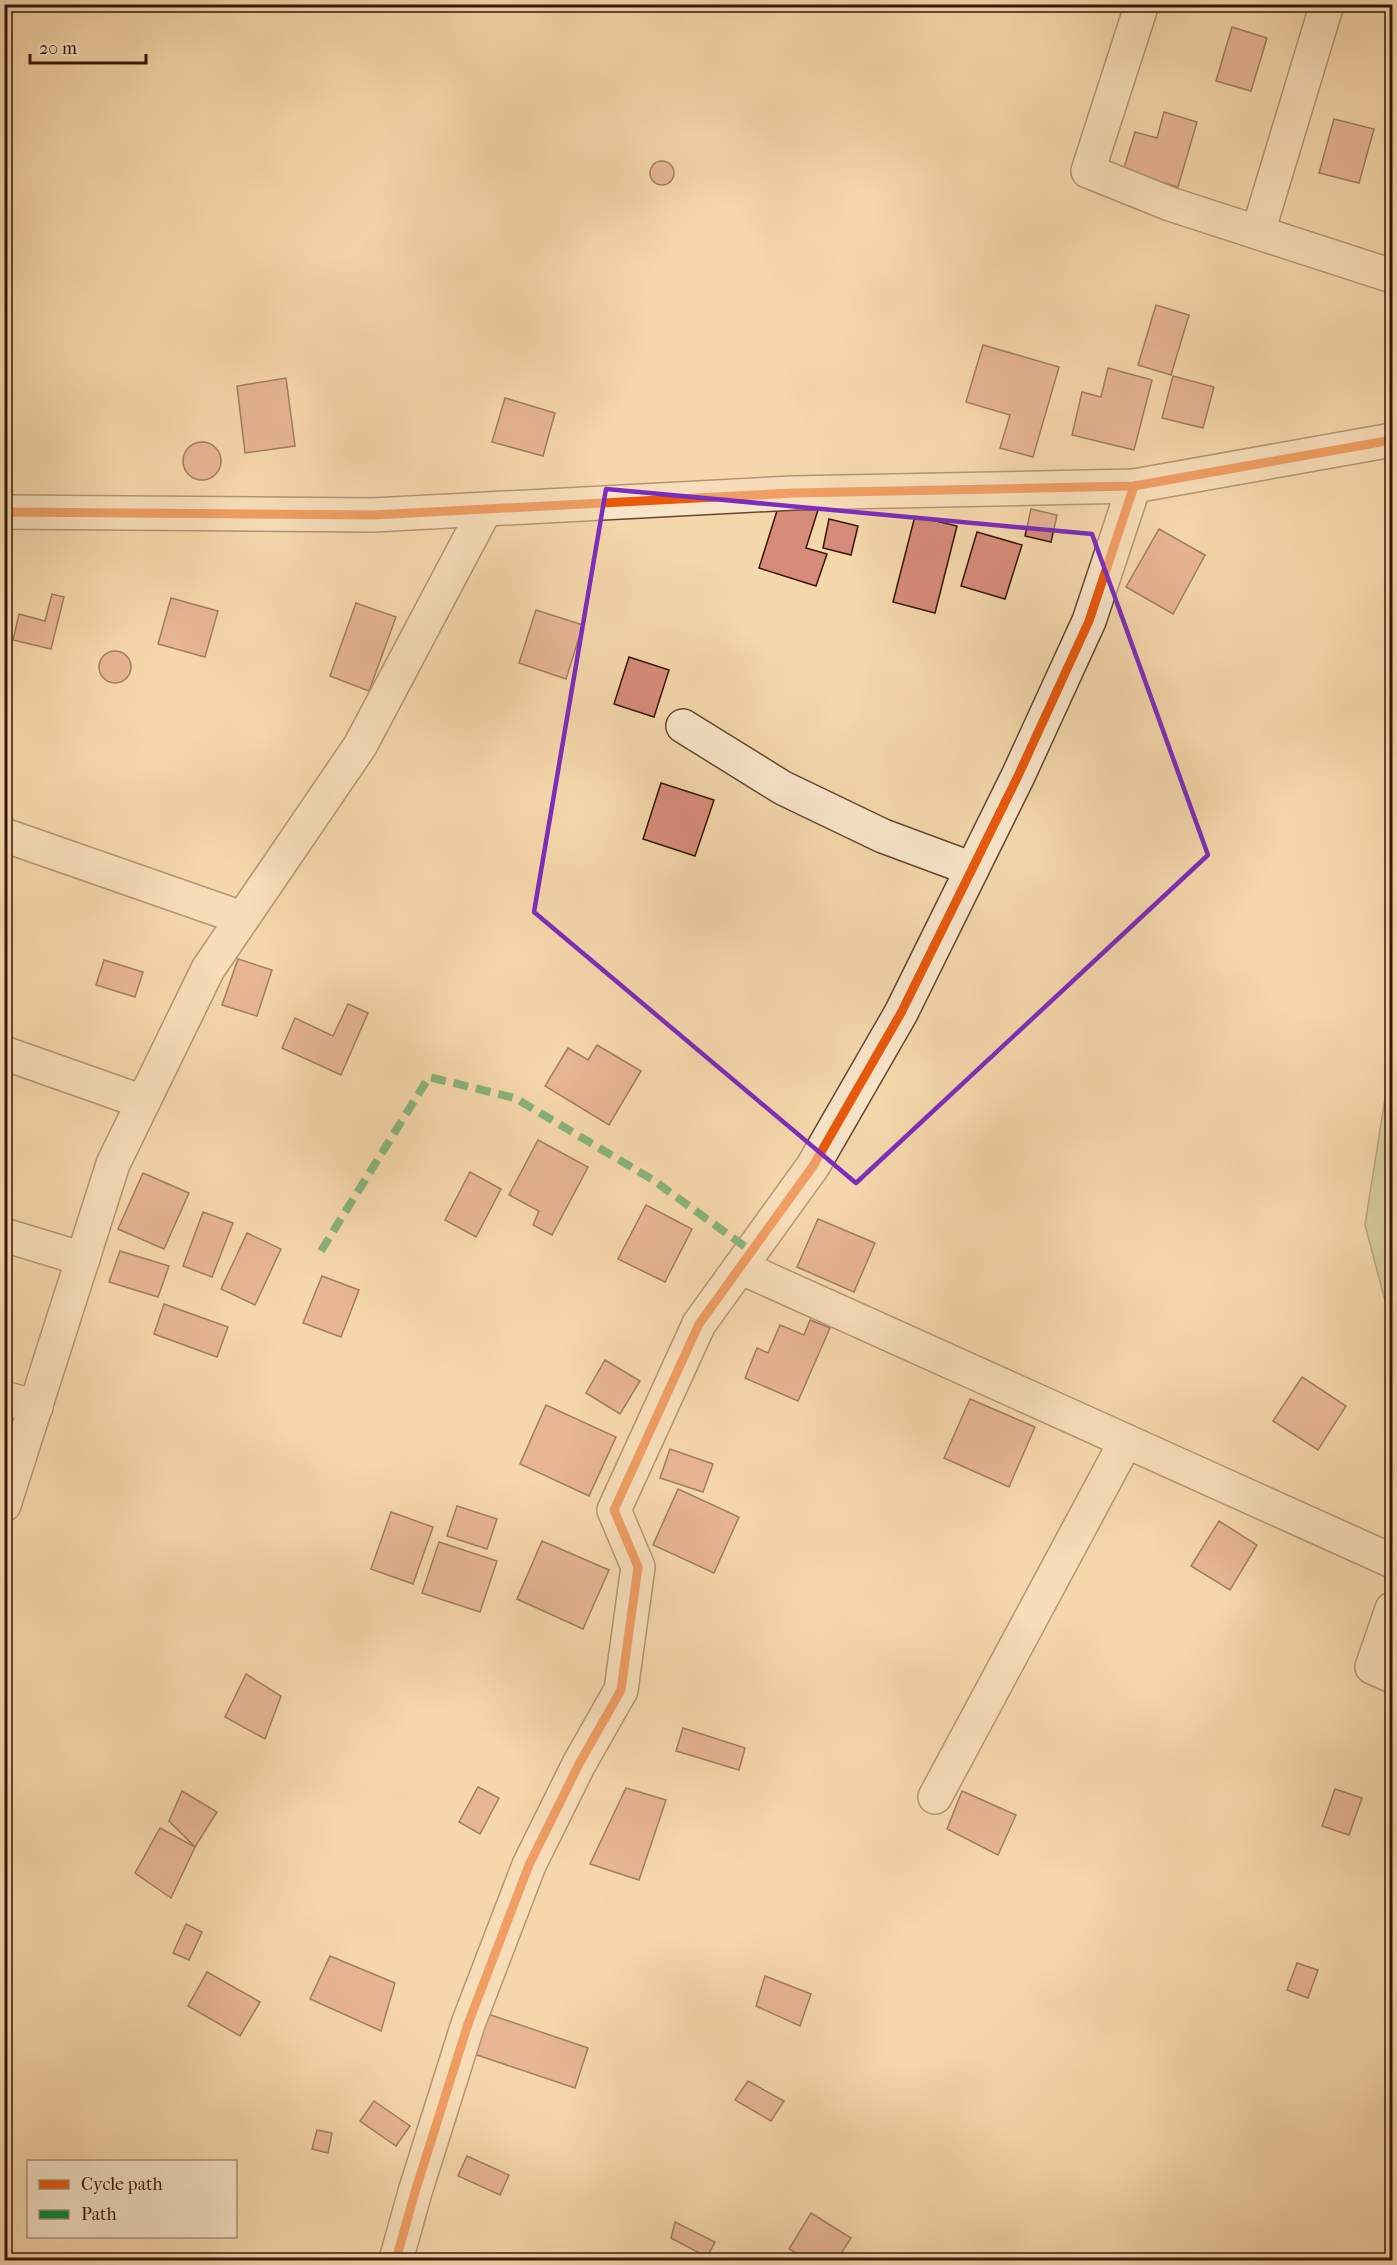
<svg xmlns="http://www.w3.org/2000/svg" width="1397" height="2265" font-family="'IM FELL French Canon',serif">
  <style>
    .green { fill: #b6bf8d; stroke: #766a4b; stroke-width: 1.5 }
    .building { fill: #d78c7b; stroke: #371609; stroke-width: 1.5 }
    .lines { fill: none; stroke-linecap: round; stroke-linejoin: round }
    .minor-casing { stroke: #664632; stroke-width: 36 }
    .minor { stroke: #f8e5c9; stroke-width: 33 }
    .quiet { stroke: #00873e; stroke-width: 8; stroke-dasharray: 15 8; stroke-linecap: butt }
    .cycleway-casing { stroke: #f8e5c9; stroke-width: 13 }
    .cycleway { stroke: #e8590c; stroke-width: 9 }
    .marked { fill: none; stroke: #7b2cbf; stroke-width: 4.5; stroke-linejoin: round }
  </style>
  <rect width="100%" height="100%" fill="#f5d7ac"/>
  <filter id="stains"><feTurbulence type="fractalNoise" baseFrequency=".00333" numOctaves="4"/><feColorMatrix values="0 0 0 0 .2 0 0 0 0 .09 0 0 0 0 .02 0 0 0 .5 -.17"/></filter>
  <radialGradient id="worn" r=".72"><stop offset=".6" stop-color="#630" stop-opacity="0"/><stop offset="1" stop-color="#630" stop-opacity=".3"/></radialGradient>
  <polygon class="green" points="1392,1054 1392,1327 1365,1225"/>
  <g class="building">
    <polygon points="1232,27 1267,38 1251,91 1216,81"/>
    <polygon points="1164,112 1197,122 1178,187 1123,171 1135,132 1157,138"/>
    <polygon points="1334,119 1374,129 1359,183 1319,173"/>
    <circle cx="662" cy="173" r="12"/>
    <polygon points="1156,305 1189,315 1171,375 1138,365"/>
    <polygon points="983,345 1059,367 1033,457 1000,448 1010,415 966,402"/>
    <polygon points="1108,368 1152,380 1134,450 1072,435 1082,392 1101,397"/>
    <polygon points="1173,376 1214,387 1203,428 1162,418"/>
    <polygon points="286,378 295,446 245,453 237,386"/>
    <polygon points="505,398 555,413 543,456 492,442"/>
    <circle cx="202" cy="461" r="19"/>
    <polygon points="781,498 818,510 806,548 827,554 816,586 759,568"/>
    <polygon points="1031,509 1057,515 1051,542 1025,536"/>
    <polygon points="915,516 957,526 935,613 893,602"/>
    <polygon points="829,519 858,526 851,555 823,548"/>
    <polygon points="1159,529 1205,555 1173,614 1126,587"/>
    <polygon points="977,532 1022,545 1005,599 961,586"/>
    <polygon points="52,594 64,597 51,649 13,640 19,614 45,621"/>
    <polygon points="171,598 218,611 205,657 158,644"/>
    <polygon points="356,603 396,617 369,691 330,676"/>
    <polygon points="536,610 583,625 566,679 519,663"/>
    <circle cx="115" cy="667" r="16"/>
    <polygon points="629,657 669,670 654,717 614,704"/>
    <polygon points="661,783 714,800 695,856 643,839"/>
    <polygon points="238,959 272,970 257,1016 222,1005"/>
    <polygon points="104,960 143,972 135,997 96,985"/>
    <polygon points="348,1004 368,1013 341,1075 282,1048 295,1018 333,1036"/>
    <polygon points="597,1045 641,1071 609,1125 545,1086 568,1048 588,1060"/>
    <polygon points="538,1140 588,1167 552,1235 533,1225 539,1211 509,1195"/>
    <polygon points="470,1172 501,1189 476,1237 445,1220"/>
    <polygon points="143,1173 189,1193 164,1249 118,1229"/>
    <polygon points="646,1205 692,1229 665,1282 618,1259"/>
    <polygon points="203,1212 233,1223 212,1277 183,1266"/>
    <polygon points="818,1219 875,1243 854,1292 797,1267"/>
    <polygon points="247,1233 281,1249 255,1305 221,1289"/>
    <polygon points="120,1251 169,1266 158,1297 109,1282"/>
    <polygon points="322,1276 359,1290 341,1337 303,1323"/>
    <polygon points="164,1304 228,1327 217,1357 154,1334"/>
    <polygon points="810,1320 830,1328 798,1401 745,1378 757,1348 768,1353 780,1325 804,1335"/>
    <polygon points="605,1360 640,1381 620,1414 586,1393"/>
    <polygon points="1302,1377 1346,1406 1318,1450 1273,1421"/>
    <polygon points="970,1399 1035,1427 1009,1487 944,1458"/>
    <polygon points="546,1405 616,1437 589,1496 520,1464"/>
    <polygon points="670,1449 713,1464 703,1492 660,1478"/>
    <polygon points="678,1489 739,1517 714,1573 653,1545"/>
    <polygon points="457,1506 497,1519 487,1549 447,1536"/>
    <polygon points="391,1512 433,1527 413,1584 371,1569"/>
    <polygon points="1219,1521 1257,1545 1230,1590 1191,1566"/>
    <polygon points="542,1541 609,1570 583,1629 517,1599"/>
    <polygon points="439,1542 497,1561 480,1612 422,1593"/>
    <polygon points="246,1674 281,1696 265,1739 225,1717"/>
    <polygon points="683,1728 745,1748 739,1770 676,1751"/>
    <polygon points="478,1787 499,1798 480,1834 459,1822"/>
    <polygon points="626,1788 666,1800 639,1880 590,1864"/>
    <polygon points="1335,1789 1362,1798 1349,1835 1322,1826"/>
    <polygon points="182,1791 217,1812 195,1847 169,1821"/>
    <polygon points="962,1791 1016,1815 998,1855 947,1829"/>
    <polygon points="160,1828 195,1847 171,1898 135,1873"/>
    <polygon points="186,1924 202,1932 189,1960 173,1953"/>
    <polygon points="330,1956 395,1983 381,2031 310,1999"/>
    <polygon points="1297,1963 1318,1970 1308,1998 1287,1990"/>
    <polygon points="207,1972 260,2002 240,2036 188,2006"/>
    <polygon points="765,1976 811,1994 800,2026 756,2006"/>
    <polygon points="488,2014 588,2048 575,2088 474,2054"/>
    <polygon points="748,2081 784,2101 771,2121 735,2100"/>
    <polygon points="374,2101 410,2126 396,2146 360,2121"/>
    <polygon points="317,2130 332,2133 328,2153 312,2149"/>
    <polygon points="467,2156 509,2175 500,2195 458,2176"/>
    <polygon points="811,2213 851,2238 837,2260 808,2260 789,2249"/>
    <polygon points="675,2222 715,2242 707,2257 671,2238"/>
  </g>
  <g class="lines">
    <defs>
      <g id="minor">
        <polyline points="1142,4 1088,171 1170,204 1392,276"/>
        <polyline points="1258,232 1327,4"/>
        <polyline points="4,512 373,515 793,493 1134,486 1392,440"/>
        <polyline points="683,726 783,788 883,836 972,869"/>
        <polyline points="4,835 242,918"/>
        <polyline points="4,1053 143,1102"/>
        <polyline points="4,1235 83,1259"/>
        <polyline points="740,1267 1392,1561"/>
        <polyline points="4,1398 36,1407"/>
        <polyline points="4,1505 113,1164 208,969 360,746 485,510"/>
        <polyline points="1392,1609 1372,1667 1392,1676"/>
        <polyline points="935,1797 1126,1441"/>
        <polyline points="396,2260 415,2192 468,2024 529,1865 579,1764 621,1690 638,1567 614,1510 699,1324 813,1166 901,1013 1018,776 1089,621 1134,486"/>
      </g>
    </defs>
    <use href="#minor" class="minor-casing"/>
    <use href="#minor" class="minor"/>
    <polyline class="quiet" points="321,1251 429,1077 515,1098 653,1180 751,1251"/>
    <defs>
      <g id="cycleway">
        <polyline points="4,512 373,515 793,493 1134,486 1392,440"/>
        <polyline points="396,2260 415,2192 468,2024 529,1865 579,1764 621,1690 638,1567 614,1510 699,1324 813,1166 901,1013 1018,776 1089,621 1134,486"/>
      </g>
    </defs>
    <use href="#cycleway" class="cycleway-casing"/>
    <use href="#cycleway" class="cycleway"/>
  </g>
  <path d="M0 0H1397V2265H0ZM606 489 1092 534 1208 855 856 1183 534 912Z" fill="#f5d7ac" fill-opacity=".55" fill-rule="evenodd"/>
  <path class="marked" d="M606 489 1092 534 1208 855 856 1183 534 912Z"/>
  <rect width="1397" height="2265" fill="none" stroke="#f5d7ac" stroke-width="24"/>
  <rect x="6" y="6" width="1385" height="2253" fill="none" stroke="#371609" stroke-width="3"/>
  <rect x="12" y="12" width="1373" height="2241" fill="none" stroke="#371609" stroke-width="1.5"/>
  <rect x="27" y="2160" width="210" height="78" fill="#f8e5c9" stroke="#ab927c" stroke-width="1.5"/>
  <rect x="39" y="2180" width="30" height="9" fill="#e8590c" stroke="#ab927c" stroke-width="1.5"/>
  <text x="81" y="2190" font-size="18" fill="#371609">Cycle path</text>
  <rect x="39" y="2210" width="30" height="9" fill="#00873e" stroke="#ab927c" stroke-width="1.5"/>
  <text x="81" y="2220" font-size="18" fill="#371609">Path</text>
  <path d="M30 54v9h116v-9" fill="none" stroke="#371609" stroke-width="3"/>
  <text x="39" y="54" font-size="18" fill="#371609" stroke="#f8e5c9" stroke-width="4.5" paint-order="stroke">20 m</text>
  <rect width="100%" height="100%" filter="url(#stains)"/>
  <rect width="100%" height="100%" fill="url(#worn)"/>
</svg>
